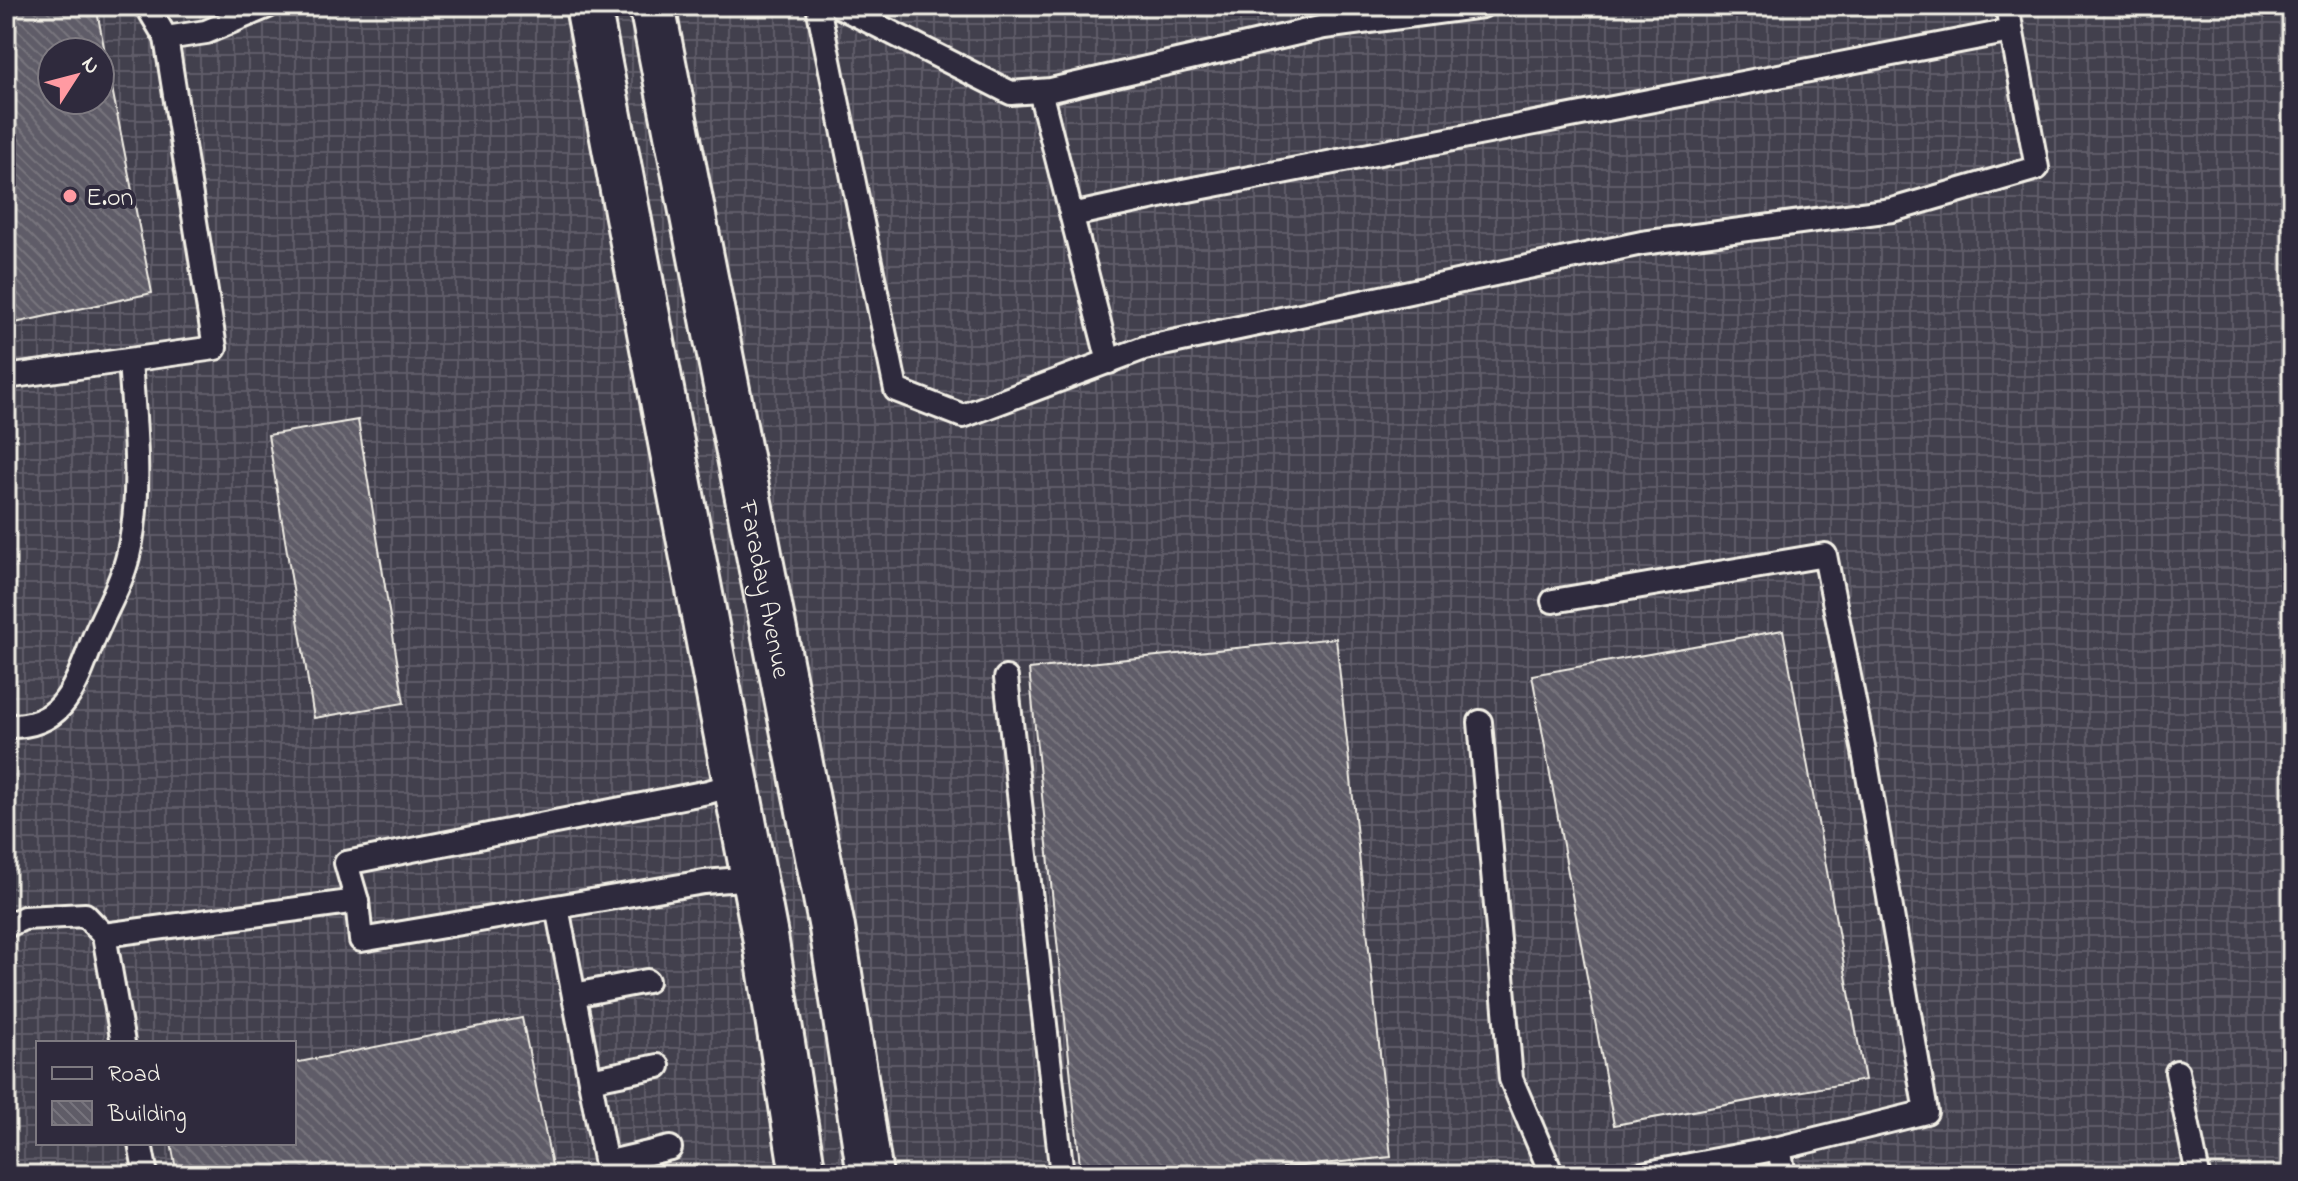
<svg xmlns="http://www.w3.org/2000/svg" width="2298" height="1181" font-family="'Indie Flower',sans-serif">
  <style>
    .industrial { fill: url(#industrial-grid); fill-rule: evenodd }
    .building { fill: url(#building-back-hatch); stroke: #f4f1e8; stroke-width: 2; fill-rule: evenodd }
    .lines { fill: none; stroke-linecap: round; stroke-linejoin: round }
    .lane-casing { stroke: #f4f1e8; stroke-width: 28 }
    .secondary-casing { stroke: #f4f1e8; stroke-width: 50 }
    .lane { stroke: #2f2a3d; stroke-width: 22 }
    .secondary { stroke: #2f2a3d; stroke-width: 44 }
    .poi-dot { fill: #ff9aa2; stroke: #2f2a3d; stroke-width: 3 }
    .labels { text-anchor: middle; stroke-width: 8; stroke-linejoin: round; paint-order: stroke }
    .poi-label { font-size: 26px; fill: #f4f1e8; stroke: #2f2a3d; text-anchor: start }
    .street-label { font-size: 26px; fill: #f4f1e8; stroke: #2f2a3d }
  </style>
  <defs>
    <pattern id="industrial-grid" width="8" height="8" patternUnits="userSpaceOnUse" patternTransform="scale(2)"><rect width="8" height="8" fill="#433f4e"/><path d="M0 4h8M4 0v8" fill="none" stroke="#5f5b68"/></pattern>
    <pattern id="building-back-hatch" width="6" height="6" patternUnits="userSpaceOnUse" patternTransform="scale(2)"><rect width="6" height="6" fill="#5f5c67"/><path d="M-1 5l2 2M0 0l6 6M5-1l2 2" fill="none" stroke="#77747d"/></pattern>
  </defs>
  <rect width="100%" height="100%" fill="#373244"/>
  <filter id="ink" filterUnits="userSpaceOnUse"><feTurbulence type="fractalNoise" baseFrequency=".0125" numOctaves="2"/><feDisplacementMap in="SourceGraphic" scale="16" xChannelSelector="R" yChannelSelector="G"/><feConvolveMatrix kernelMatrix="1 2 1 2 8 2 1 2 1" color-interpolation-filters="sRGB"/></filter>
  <g filter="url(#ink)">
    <path class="industrial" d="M6 6H2292V1175H6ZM52 52H100V100H52ZM38 1043H294V1143H38Z"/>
    <g class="building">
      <path d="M6 6H96L152 293 6 325ZM52 52H100V100H52Z"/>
      <polygon points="358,420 404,703 314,718 268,435"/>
      <polygon points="1783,630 1865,1080 1614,1125 1532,675"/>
      <polygon points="1336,638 1391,1157 1283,1168 1283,1175 1081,1175 1029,669"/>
      <polygon points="522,1018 554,1175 177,1175 171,1143 294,1143 294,1063"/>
    </g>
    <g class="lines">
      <defs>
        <g id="lane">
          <polyline points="818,6 896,390 963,416 1144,348 1642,243 1892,210 2037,168 2007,6"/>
          <polyline points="839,6 1011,93 1051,90 1324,27 1482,6"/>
          <polyline points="166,38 206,32 268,6"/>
          <polyline points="1040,91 1109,362"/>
          <polyline points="1072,215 1183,191 2011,31"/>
          <polyline points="6,377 215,348 166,38 147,6"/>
          <polyline points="1553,601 1825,555 1864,752 1926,1112 1779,1148 1685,1166"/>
          <polyline points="1006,678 1062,1175"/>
          <polyline points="1480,722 1511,1079 1552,1175"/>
          <path d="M6 726C65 728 75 686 93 640 104 612 121 586 128 556 143 493 134 424 130 360"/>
          <polyline points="736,784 708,792 346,863 357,901 361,940 704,882 754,878"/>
          <polyline points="557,907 608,1175"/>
          <polyline points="6,926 24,918 85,915 104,935 123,1043"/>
          <polyline points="104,935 357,901"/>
          <polyline points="574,995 647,981"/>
          <polyline points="2177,1072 2198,1175"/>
          <polyline points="590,1080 658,1066"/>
          <polyline points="140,1143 146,1175"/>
          <polyline points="1779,1148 1784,1175"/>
          <polyline points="606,1163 670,1148"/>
          <polyline points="1637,1175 1685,1166 1695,1170"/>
        </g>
        <g id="secondary">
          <polyline points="588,6 765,936 803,1175"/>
          <path id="s1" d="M652 6 832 928 870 1175"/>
        </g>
      </defs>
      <use href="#lane" class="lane-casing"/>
      <use href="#secondary" class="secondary-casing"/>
      <use href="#lane" class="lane"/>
      <use href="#secondary" class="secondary"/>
    </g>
  </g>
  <circle class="poi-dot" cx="70" cy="196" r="8"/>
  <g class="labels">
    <g class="poi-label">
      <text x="86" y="205">E.on</text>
    </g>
    <g class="street-label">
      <text dy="9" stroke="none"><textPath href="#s1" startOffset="594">Faraday Avenue</textPath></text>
    </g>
  </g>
  <rect width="2298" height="1181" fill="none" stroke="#2f2a3d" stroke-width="32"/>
  <rect x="16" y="16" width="2266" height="1149" fill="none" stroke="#f4f1e8" stroke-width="3" filter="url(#ink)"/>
  <rect x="36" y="1041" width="260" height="104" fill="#2f2a3d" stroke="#7e7a81" stroke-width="2"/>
  <rect x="52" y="1067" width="40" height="12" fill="#2f2a3d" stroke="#7e7a81" stroke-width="2"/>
  <text x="108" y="1081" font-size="24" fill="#f4f1e8">Road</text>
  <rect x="52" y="1101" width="40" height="24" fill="url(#building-back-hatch)" stroke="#7e7a81" stroke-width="2"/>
  <text x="108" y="1121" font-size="24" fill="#f4f1e8">Building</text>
  <g transform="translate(76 76) rotate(54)"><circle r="38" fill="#2f2a3d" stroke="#7e7a81" stroke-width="2"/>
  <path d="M0-6L14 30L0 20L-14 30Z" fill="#ff9aa2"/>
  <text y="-12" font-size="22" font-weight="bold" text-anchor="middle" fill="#f4f1e8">N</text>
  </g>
</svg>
